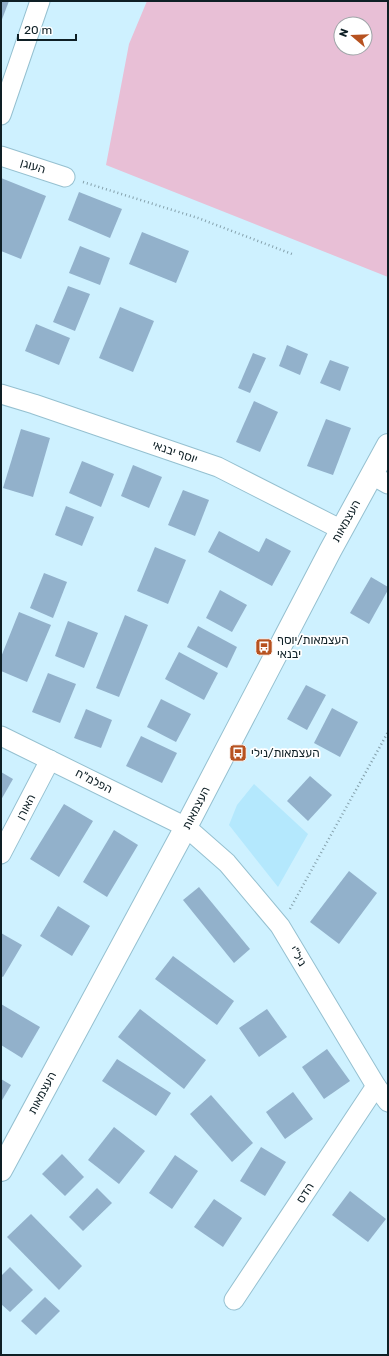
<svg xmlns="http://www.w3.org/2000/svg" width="389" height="1356" font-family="Rubik,'Noto Sans Hebrew',sans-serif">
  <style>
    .built { fill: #b4e8fd }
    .green { fill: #e8bfd6; fill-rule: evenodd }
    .building { fill: #92b1cb }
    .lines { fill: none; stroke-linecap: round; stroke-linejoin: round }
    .street-casing { stroke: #95c0d0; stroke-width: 21 }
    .secondary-casing { stroke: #95c0d0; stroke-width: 24 }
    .path { stroke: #85a1ac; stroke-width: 2.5; stroke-dasharray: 1 3; stroke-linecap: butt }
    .street { stroke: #fff; stroke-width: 19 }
    .secondary { stroke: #fff; stroke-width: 22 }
    .labels { text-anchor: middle; stroke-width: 3.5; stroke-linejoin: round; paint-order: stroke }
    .street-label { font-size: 12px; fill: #0e1f25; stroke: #fff }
    .poi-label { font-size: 12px; fill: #0e1f25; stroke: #fff; text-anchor: start }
  </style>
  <rect width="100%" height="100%" fill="#cef1ff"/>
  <polygon class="built" points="254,784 308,834 278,887 229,825 237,805"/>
  <path class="green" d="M147 1H388V277L106 165 129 44ZM341 24H365V48H341Z"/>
  <g class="building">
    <polygon points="1,1 9,1 1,22"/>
    <polygon points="1,178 46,196 21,259 1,251"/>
    <polygon points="79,192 122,209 110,238 68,220"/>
    <polygon points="142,232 189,251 176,283 129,264"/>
    <polygon points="80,246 110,258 100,285 69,273"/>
    <polygon points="68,286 90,294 75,331 53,322"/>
    <polygon points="120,307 154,321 133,372 99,358"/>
    <polygon points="36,324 70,338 59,365 25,351"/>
    <polygon points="287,345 308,354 300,375 279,366"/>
    <polygon points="253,353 266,358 250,393 238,388"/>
    <polygon points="330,360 349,367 340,391 320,383"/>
    <polygon points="254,401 278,412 260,452 236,442"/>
    <polygon points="326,419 351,428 333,475 307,466"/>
    <polygon points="21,429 50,438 33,497 3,488"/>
    <polygon points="82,461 114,474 101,507 69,493"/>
    <polygon points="133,465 162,477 149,508 121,496"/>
    <polygon points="183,490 209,500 195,536 168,525"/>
    <polygon points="66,506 94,517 82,546 55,535"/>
    <polygon points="219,531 259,552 266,538 291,551 272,586 208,552"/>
    <polygon points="155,547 186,560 168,604 137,591"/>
    <polygon points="44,573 67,582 53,618 30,608"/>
    <polygon points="371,577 388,587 388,590 369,624 350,613"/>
    <polygon points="220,590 247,605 232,632 206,618"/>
    <polygon points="19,612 51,625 27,682 1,671 1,657"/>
    <polygon points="125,615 148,625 119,697 96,688"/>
    <polygon points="68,621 98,633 84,668 55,656"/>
    <polygon points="198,626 237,647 227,668 187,647"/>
    <polygon points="179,652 218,673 204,700 165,679"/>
    <polygon points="48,673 76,684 60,723 32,712"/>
    <polygon points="306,685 326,695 307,730 287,719"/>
    <polygon points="161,699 191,714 176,742 147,727"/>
    <polygon points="332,708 358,722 340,757 314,743"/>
    <polygon points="86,709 112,720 101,748 74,738"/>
    <polygon points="141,736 177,753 162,783 126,766"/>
    <polygon points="1,772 13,779 1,800"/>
    <polygon points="310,776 332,795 308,821 287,801"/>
    <polygon points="64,804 93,821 59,877 30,859"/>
    <polygon points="114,830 138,845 107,897 83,882"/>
    <polygon points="349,871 377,893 339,944 310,922"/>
    <polygon points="199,887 250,949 234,963 183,900"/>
    <polygon points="58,906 90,926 72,956 40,936"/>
    <polygon points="1,933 22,945 3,977 1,976"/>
    <polygon points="173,956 234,1001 217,1025 155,979"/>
    <polygon points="1,1004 40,1027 22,1058 1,1045"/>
    <polygon points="140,1009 206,1060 184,1089 118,1037"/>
    <polygon points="267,1009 287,1037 259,1057 239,1028"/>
    <polygon points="327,1049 350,1081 324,1099 302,1067"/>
    <polygon points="117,1059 171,1093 156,1116 102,1081"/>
    <polygon points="1,1079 11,1085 1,1102"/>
    <polygon points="293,1092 313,1119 285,1139 266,1112"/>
    <polygon points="211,1095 253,1143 232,1162 190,1114"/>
    <polygon points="114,1127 145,1151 119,1184 88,1160"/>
    <polygon points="261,1147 286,1162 265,1196 240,1181"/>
    <polygon points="62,1154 84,1177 65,1196 42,1174"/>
    <polygon points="175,1155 198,1171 172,1209 149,1193"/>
    <polygon points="97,1188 112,1203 83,1231 69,1217"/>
    <polygon points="350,1191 386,1219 368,1242 332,1215"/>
    <polygon points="214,1199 242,1218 223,1247 194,1227"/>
    <polygon points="31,1214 82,1266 59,1290 7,1237"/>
    <polygon points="10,1267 33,1290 10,1312 1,1304 1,1276"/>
    <polygon points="45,1297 60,1311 36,1335 21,1321"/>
  </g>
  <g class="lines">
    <defs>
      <g id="street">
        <polyline points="1,115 40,1"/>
        <polyline points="1,156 65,177"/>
        <polyline points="1,394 34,404 218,467 342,530"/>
        <polyline points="372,475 388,484"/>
        <polyline points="1,736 186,827 227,863 280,926 376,1086 388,1102"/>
        <polyline points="1,854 50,760"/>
        <polyline points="234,1300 376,1086"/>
      </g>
      <polyline id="secondary" points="1,1170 186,827 330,551 388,445"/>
    </defs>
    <use href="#street" class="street-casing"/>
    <use href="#secondary" class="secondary-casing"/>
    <g class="path">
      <polyline points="83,182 198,218 292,254"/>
      <polyline points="290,909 388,732"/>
    </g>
    <use href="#street" class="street"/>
    <use href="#secondary" class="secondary"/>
  </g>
  <defs>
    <symbol id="bus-square" viewBox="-11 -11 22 22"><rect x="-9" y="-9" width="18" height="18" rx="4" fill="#b75220" stroke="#fff"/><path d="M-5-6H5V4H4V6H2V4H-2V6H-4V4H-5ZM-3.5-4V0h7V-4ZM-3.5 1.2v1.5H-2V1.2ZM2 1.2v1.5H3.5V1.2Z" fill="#fff"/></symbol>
  </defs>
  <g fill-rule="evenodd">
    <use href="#bus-square" x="254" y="637" width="20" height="20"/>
    <use href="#bus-square" x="228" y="743" width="20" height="20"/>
  </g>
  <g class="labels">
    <g class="street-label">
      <text transform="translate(33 166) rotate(17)" y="4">העוגן</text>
      <text transform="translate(175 452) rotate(19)" y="4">יוסף יבנאי</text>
      <text transform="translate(346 521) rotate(-61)" y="4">העצמאות</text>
      <text transform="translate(94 781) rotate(27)" y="4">הפלמ"ח</text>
      <text transform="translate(26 807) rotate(-62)" y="4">האורן</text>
      <text transform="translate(196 808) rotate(-63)" y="4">העצמאות</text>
      <text transform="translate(298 956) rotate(59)" y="4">ניל"י</text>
      <text transform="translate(42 1093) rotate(-62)" y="4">העצמאות</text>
      <text transform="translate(305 1193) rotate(-57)" y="4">הדס</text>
    </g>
    <g class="poi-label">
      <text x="277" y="644">העצמאות/יוסף<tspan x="277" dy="14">יבנאי</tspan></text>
      <text x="251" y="757">העצמאות/נילי</text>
    </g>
  </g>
  <rect width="389" height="1356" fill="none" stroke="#0e1f25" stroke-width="4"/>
  <g transform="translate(353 36) rotate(289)"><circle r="19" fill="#ffffff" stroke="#9fa5a8"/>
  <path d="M0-3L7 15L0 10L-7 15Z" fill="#b75220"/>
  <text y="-6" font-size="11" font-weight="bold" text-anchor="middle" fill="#0e1f25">N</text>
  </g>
  <path d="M18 34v6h58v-6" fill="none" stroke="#0e1f25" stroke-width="2"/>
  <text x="24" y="34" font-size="12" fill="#0e1f25" stroke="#ffffff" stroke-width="3" paint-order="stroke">20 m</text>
</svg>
